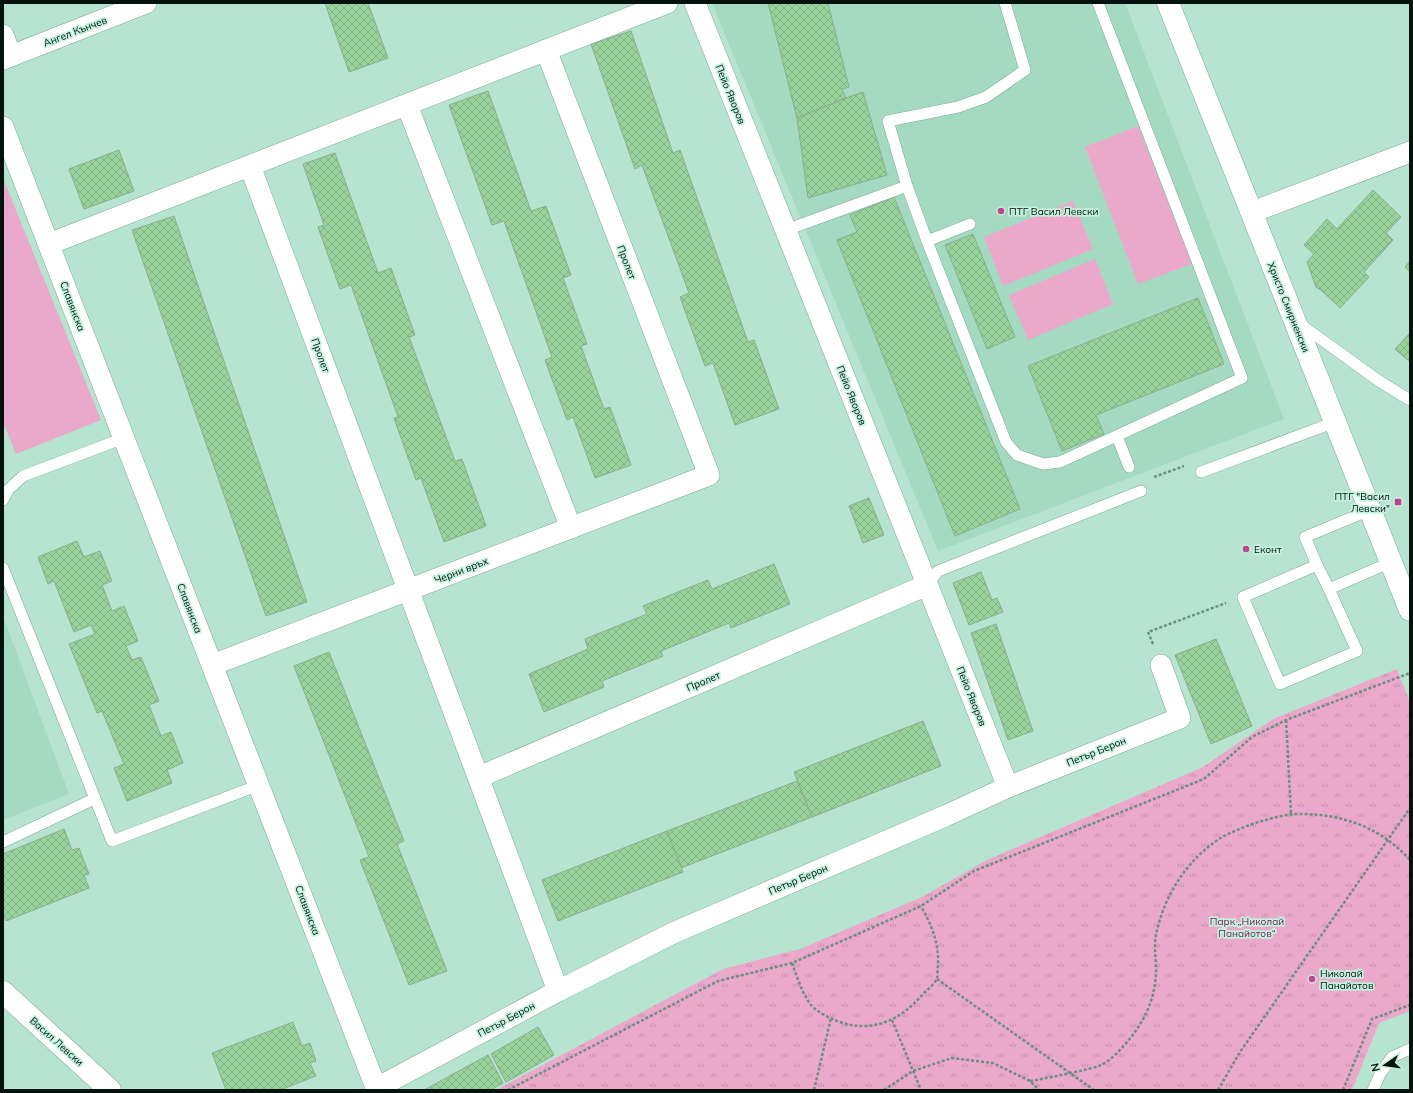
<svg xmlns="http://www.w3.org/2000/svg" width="1413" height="1093" font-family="Mulish,sans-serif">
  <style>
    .built { fill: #a4dac2 }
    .green { fill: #eaa8ca }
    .park { fill: url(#park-tufts) }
    .building { fill: url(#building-cross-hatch); stroke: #8cac8e }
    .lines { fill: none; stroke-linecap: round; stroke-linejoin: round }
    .lane-casing { stroke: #7ca996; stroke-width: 12 }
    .street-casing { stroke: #7ca996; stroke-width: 22 }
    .secondary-casing { stroke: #7ca996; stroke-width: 23 }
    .path { stroke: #6d8e80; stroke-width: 2.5; stroke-dasharray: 3 2; stroke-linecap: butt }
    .lane { stroke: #fff; stroke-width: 11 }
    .street { stroke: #fff; stroke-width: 21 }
    .secondary { stroke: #fff; stroke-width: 22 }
    .poi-dot { fill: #c24491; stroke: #c3f1dd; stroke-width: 1.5 }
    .labels { text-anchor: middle; stroke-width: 3.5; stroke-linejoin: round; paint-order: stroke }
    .street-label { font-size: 10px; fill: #03120c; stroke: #c3f1dd }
    .poi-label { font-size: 10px; fill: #03120c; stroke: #c3f1dd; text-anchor: start }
    .park-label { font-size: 10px; fill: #6f1d50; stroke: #c3f1dd }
  </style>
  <defs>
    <pattern id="park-tufts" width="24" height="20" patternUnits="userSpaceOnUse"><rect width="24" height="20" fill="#eaa8ca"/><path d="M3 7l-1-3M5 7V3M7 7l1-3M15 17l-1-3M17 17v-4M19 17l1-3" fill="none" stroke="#c790ac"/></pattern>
    <pattern id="building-cross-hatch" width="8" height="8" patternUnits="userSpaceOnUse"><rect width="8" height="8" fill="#98d39c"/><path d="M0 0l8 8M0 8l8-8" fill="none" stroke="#81b485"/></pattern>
  </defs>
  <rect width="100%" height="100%" fill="#b6e4d0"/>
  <g class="built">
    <polygon points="712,3 1125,3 1284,419 938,551"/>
    <polygon points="3,616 69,794 3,820"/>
  </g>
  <g class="green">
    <polygon points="1138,126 1192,264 1138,284 1085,147"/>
    <polygon points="3,178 101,420 16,454 3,422"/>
    <polygon points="1073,201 1093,249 1003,286 984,237"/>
    <polygon points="1095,259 1113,304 1028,340 1009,295"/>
  </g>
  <polygon class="park" points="1397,669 1410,703 1410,1011 1379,1023 1352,1090 496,1090 723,969 800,949 922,897 987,860 1203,767 1273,719"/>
  <g class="building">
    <polygon points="325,3 368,3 388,58 349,72"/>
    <polygon points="768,3 828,3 849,87 842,89 846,98 797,118"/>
    <polygon points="631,31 673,153 680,150 748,342 754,340 779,409 735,425 713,363 705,366 680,297 689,293 642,165 635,169 591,44"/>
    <polygon points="488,91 531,211 546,206 571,275 563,278 587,344 581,346 604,409 610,407 631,465 595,478 573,417 567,420 545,360 552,357 504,221 492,225 449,105"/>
    <polygon points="863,92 887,175 808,198 797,118 846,98"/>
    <polygon points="119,150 134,191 84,209 69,169"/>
    <polygon points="335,153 378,273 391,268 415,335 409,337 455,461 462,459 486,526 444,542 421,478 416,480 394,418 398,417 351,285 340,289 318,227 324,225 303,164"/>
    <polygon points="1373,190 1401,217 1386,233 1393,240 1364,272 1369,277 1340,308 1321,290 1316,287 1307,262 1314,254 1304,245 1327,219 1337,229"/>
    <polygon points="894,197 1020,509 955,536 837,240 857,232 850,215"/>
    <polygon points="174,216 307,602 266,616 132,230"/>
    <polygon points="973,234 1015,337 987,349 945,245"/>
    <polygon points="1410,261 1410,272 1405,267"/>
    <polygon points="1198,298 1224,364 1096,415 1104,434 1062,451 1028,366"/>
    <polygon points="1410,333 1410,362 1395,349"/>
    <polygon points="869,498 884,535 863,543 849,506"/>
    <polygon points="77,541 84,557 100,551 112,581 102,585 112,611 124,606 138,641 126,646 132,660 141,657 159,701 149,705 161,736 171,732 183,763 167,770 172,783 127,801 114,768 124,764 102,711 97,713 69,644 95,634 91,625 74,632 54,581 48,584 38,557"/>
    <polygon points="774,564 790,604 731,628 729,623 661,651 663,656 602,681 604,687 544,712 529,674 588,649 585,639 647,614 643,606 708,580 712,589"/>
    <polygon points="981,572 992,600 997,598 1003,612 969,625 953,583"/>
    <polygon points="996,624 1033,731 1008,740 971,633"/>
    <polygon points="1216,639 1252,726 1211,744 1175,655"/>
    <polygon points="329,652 404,841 397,844 447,971 409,985 360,860 369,857 294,666"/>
    <polygon points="923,721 941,766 812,817 794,772"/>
    <polygon points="797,781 812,817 681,868 667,831"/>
    <polygon points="64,829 72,850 79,848 89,874 84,875 89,888 6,921 3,913 3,854"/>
    <polygon points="667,831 683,872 558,921 542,880"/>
    <polygon points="293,1022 302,1046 310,1043 316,1061 310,1063 316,1076 280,1090 226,1090 212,1053"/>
    <polygon points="538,1027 554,1055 506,1082 491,1054"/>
    <polygon points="488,1055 503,1083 490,1090 424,1090"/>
  </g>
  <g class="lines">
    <defs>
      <g id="lane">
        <polyline points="1005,3 1025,70 986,97 958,107 888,121 907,186 927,241 1006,442 1017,455 1043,464 1060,462 1242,378 1098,3"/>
        <polyline points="786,230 907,186"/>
        <polyline points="927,241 970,224"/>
        <polyline points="1300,324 1379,381 1410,400"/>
        <polyline points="1117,436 1129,467"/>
        <polyline points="1201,472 1335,422"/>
        <polyline points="3,500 8,490 23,476 124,438"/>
        <polyline points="1317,565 1329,589 1391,562"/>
        <polyline points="3,568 112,841 259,785"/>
        <polyline points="927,585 938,571 1141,491"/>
        <polyline points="1329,589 1357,651 1280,684 1243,597 1317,565 1305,537 1370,510"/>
        <polyline points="3,842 94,799"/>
        <polyline points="1373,1090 1380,1074 1392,1057 1410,1049"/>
      </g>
      <g id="street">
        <polyline points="695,3 1008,787"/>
        <polyline points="3,35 11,56"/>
        <polyline points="3,59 146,3"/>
        <polyline points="407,105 571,528"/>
        <polyline points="3,127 377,1090"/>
        <polyline points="250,166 558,991"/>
        <polyline points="1252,212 1410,152"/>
        <polyline points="49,244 667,3"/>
        <polyline points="212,665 709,475 546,50"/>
        <polyline points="479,777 927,585"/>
        <polyline points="377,1088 558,991 673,933 945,816 1008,787 1180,718 1161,665"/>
      </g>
      <g id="secondary">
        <polyline points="1168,3 1410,610"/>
        <polyline points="3,992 110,1090"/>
      </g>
    </defs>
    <use href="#lane" class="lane-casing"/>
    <use href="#street" class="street-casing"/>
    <use href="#secondary" class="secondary-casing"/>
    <g class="path">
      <polyline points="1154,477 1184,466"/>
      <polyline points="1153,644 1148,632 1226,603"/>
      <polyline points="1286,720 1291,814"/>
      <path d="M792 963C797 977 802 993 811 1005 817 1012 828 1017 837 1021 871 1034 900 1021 923 994 927 990 935 984 937 978 938 975 937 970 938 966 939 943 932 926 921 906"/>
      <polyline points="937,979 1094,1090"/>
      <polyline points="892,1020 921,1090"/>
      <path d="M1030 1081C1048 1078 1066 1074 1084 1070 1089 1068 1096 1068 1101 1065 1112 1060 1124 1046 1132 1036 1149 1013 1157 992 1156 963 1155 952 1154 941 1157 930 1166 892 1190 856 1224 836 1234 831 1244 827 1255 823 1269 819 1284 814 1299 814 1343 814 1380 827 1410 860"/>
      <polyline points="508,1090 718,981 792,963 921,906 974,871 1204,779 1252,737 1286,720 1410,673"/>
      <polyline points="646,1090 647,1090"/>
      <polyline points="814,1090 831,1018"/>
      <polyline points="884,1090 913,1071 952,1058 993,1063 1030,1081 1039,1090"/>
      <polyline points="1218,1090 1240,1052 1410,808"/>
      <polyline points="1343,1090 1372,1019 1410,1005"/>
    </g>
    <use href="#lane" class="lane"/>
    <use href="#street" class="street"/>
    <use href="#secondary" class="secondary"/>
  </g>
  <g class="poi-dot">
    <circle cx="1001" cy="211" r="4"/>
    <rect x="1394" y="498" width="8" height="8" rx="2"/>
    <circle cx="1246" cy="549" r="4"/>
    <circle cx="1312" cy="979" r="4"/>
  </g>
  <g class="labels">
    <g class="street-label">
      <text transform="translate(75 31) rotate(-21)" y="4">Ангел Кънчев</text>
      <text transform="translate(731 94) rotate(68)" y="4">Пейо Яворов</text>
      <text transform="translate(627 262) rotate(69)" y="4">Пролет</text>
      <text transform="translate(73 306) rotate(69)" y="4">Славянска</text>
      <text transform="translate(1289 307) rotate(68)" y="4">Христо Смирненски</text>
      <text transform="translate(321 355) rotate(70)" y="4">Пролет</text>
      <text transform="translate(852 395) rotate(68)" y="4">Пейо Яворов</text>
      <text transform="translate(461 570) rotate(-21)" y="4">Черни връх</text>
      <text transform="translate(190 608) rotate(69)" y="4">Славянска</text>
      <text transform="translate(703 681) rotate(-23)" y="4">Пролет</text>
      <text transform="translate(972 696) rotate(68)" y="4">Пейо Яворов</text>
      <text transform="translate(1096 751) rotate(-22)" y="4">Петър Берон</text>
      <text transform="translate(798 879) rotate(-23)" y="4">Петър Берон</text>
      <text transform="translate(308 910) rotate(69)" y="4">Славянска</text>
      <text transform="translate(506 1019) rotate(-28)" y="4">Петър Берон</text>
      <text transform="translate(57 1041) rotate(42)" y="4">Васил Левски</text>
    </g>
    <g class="poi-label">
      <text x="1009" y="215">ПТГ Васил Левски</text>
      <text x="1390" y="500" text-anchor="end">ПТГ "Васил<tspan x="1390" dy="12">Левски"</tspan></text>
      <text x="1254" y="553">Еконт</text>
      <text x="1320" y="977">Николай<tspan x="1320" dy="12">Панайотов</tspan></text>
    </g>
    <g class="park-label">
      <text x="1247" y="925">Парк „Николай<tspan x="1247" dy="12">Панайотов“</tspan></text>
    </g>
  </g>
  <rect width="1413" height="1093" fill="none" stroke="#03120c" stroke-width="8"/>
  <g transform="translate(1385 1065) rotate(257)" stroke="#c3f1dd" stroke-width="3" paint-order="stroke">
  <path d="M0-3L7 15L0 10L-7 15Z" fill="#03120c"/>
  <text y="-6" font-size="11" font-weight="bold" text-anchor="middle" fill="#03120c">N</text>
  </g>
</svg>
